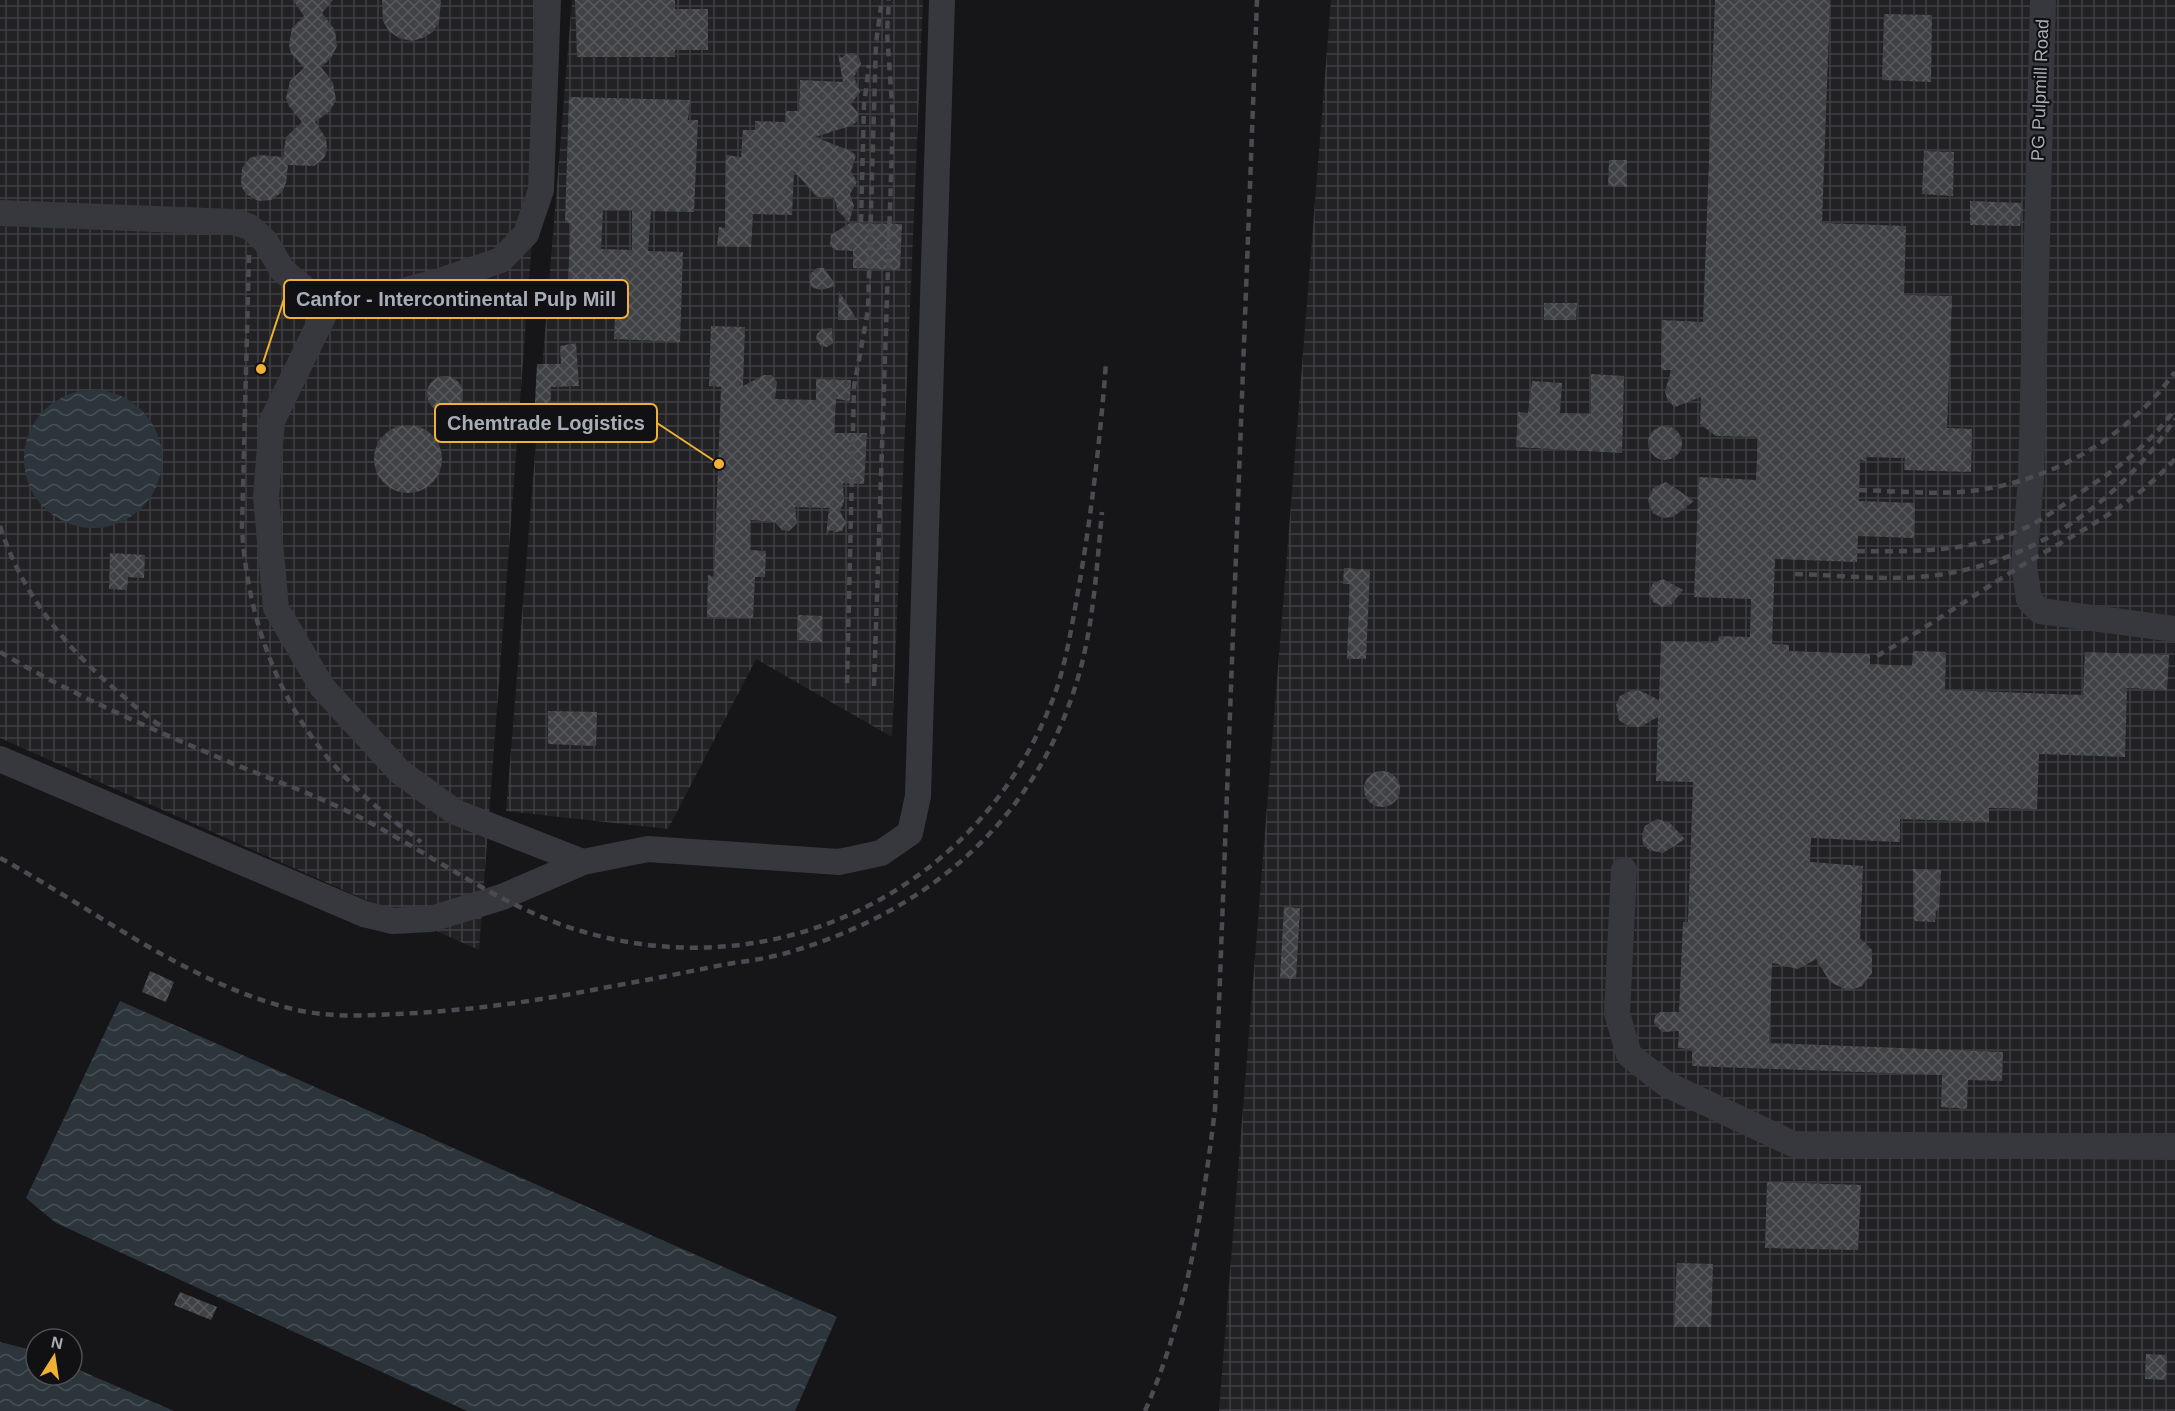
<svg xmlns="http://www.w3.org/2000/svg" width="2175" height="1411" font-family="Helvetica,sans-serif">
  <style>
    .industrial { fill: url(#industrial-grid) }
    .water { fill: url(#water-waves) }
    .building { fill: url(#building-cross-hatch); fill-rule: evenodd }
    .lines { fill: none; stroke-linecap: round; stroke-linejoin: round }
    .minor { stroke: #37383d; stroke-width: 26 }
    .rail { stroke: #4a4c52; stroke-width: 4.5; stroke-dasharray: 8 6; stroke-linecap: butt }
    .labels { text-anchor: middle; stroke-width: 4.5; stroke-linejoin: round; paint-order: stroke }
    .street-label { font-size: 18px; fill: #a8adb8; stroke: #111113 }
    .leader { fill: none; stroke: #f2b134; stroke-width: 2 }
    .callout-dot { fill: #f2b134; stroke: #111113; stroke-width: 2 }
    .callout { fill: #111113; stroke: #f2b134; stroke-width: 2 }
    .callout-label { font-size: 20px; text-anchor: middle; font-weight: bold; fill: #a8adb8 }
  </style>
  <defs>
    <pattern id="industrial-grid" width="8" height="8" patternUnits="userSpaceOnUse" patternTransform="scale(1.5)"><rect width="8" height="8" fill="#222225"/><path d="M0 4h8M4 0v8" fill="none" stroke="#3f3f43"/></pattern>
    <pattern id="water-waves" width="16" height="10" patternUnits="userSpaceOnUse" patternTransform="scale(1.5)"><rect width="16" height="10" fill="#2c353c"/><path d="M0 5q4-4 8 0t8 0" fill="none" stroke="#485056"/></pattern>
    <pattern id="building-cross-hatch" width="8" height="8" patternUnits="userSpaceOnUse" patternTransform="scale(1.5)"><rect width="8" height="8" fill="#404145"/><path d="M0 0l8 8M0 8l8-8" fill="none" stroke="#595a5e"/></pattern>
  </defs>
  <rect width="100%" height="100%" fill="#161618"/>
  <g class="industrial">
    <polygon points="0,0 550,0 479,950 0,738"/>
    <polygon points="572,0 923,0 892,737 756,659 668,829 506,811"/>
    <polygon points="1331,0 2175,0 2175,1411 1219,1411"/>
  </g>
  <g class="water">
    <circle cx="93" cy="459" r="69"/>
    <polygon points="120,1001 837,1317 795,1411 467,1411 56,1223 26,1198"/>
    <polygon points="0,1342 36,1351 36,1375 72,1375 72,1367 174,1411 0,1411"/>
  </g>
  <g class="building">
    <polygon points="293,0 333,0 322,13 335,30 337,46 331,58 321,67 333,83 336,100 330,111 315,122 326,138 327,150 324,158 314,166 288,165 286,183 282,192 271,200 258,201 246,194 241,186 242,168 250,158 259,155 283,157 286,137 302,122 289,106 286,98 290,81 304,68 291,53 289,45 292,28 304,16"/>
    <polygon points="382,0 441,0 439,22 433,32 423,38 411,41 399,38 389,31 383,21"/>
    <polygon points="575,0 675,0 675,9 708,9 708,50 675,50 675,57 577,57"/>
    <polygon points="1715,0 1830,0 1822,223 1906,226 1904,295 1952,296 1947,428 1972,429 1971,472 1904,470 1905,458 1866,457 1866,461 1860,460 1859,501 1915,503 1914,538 1858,536 1857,562 1775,559 1772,644 1789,645 1789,651 1870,654 1870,664 1912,666 1913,651 1946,652 1945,690 2083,695 2085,652 2169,655 2167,690 2127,688 2125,757 2039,754 2037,809 1989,808 1989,822 1900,819 1900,842 1811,838 1810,862 1863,866 1860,938 1872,950 1872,973 1861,987 1847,990 1830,982 1816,959 1798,969 1772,963 1769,1043 2003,1052 2002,1081 1968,1080 1967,1109 1941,1107 1942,1075 1692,1066 1692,1049 1678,1048 1679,1031 1662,1032 1654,1023 1655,1016 1660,1012 1679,1012 1683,922 1688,922 1693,782 1656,781 1658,717 1640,727 1630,727 1619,720 1616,705 1620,696 1632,690 1641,691 1659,700 1661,641 1718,643 1719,636 1750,637 1751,599 1694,597 1699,477 1756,480 1758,437 1716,436 1700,424 1701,397 1675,407 1668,401 1665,392 1671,370 1661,370 1662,320 1703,322"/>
    <polygon points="1884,14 1932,15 1931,82 1882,80"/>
    <polygon points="853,53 859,57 861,64 854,77 860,92 851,104 858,113 858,120 853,125 815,137 851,151 856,156 851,171 857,182 850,194 854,206 849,222 838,211 834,197 817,197 794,171 792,215 753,214 751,247 717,246 719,227 725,228 726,155 741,157 743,130 755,130 755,121 785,122 786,111 799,111 800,80 843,82 838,54 842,58 846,54"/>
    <path d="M569 97 690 100 688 120H698L694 212 651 211 648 251 683 252 680 342 614 339 616 296 585 295 586 282 568 281 571 223H565ZM603 210H632V250L601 249Z"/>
    <polygon points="1924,151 1954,152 1953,196 1922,194"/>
    <polygon points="1609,160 1627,160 1627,187 1608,186"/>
    <polygon points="1970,201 2022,203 2020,226 1970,225"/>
    <polygon points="850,223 902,224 900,270 853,268 853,251 834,250 830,244 831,235"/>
    <polygon points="817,268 824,268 836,286 821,290 811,287 809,275"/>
    <polygon points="839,291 857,320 838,320"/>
    <polygon points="1544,303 1577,303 1576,320 1544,320"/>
    <polygon points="711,326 745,327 743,386 764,375 771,375 777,382 775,399 816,400 816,379 851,380 850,401 836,399 834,433 867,433 864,484 843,483 844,502 840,511 846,523 842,531 836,532 830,530 826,536 829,508 795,507 797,523 789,531 782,530 775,522 750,520 750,550 766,551 765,577 755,577 753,618 707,617 708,575 714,577 721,387 709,386"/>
    <polygon points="832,328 833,343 827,347 821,346 816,339 817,334 822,329"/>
    <polygon points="576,343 579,386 551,387 550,418 564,418 565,441 533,440 537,364 561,364 560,346"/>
    <polygon points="1591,374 1624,376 1622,453 1516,447 1518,412 1528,413 1532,381 1562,383 1560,413 1591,414"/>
    <circle cx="445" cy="394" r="18"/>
    <circle cx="408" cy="459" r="34"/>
    <circle cx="1665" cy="443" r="17"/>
    <polygon points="1666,482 1694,501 1673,517 1662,518 1653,513 1648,501 1653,488"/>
    <polygon points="110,553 145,555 144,578 128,577 127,590 109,589"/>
    <polygon points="1344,568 1370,570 1366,659 1347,659 1350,584 1343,584"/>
    <polygon points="1663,579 1683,590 1671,605 1663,607 1653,602 1649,593 1653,583"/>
    <polygon points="798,615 822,616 822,642 797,640"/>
    <polygon points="548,711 597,712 596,746 548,744"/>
    <circle cx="1382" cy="789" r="18"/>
    <polygon points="1657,819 1670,823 1685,839 1663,853 1649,850 1643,844 1642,834 1645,826"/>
    <polygon points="1913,869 1941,870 1939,911 1936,911 1935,922 1914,921"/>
    <polygon points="1284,907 1300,908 1296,979 1280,978"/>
    <polygon points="150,971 174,982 166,1002 142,992"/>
    <polygon points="1767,1182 1861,1185 1858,1250 1765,1248"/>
    <polygon points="1677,1263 1713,1264 1711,1327 1674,1327"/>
    <polygon points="180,1292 217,1307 211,1320 174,1305"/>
    <polygon points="2146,1354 2167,1355 2166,1380 2145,1379"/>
  </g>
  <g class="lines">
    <g class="minor">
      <polyline points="2043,0 2031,478 2024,565 2029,600 2040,611 2175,629"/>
      <polyline points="0,213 234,222 250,227 266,242 282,270 311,294 330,302 353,304 437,282 501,260 526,234 541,190 548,0"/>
      <polyline points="330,302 272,421 266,497 276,608 322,687 400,772 455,812 583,862"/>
      <polyline points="0,759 364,914 393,921 431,919 502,897 583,862 648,849 839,862 881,853 910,833 918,796 942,0"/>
      <polyline points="1624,870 1617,1013 1629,1055 1666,1084 1793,1144 2175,1147"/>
    </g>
    <g class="rail">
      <polyline points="861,222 864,105 869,65"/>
      <path d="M249 255 242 528C247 620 281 713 348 780 370 803 395 822 421 842"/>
      <path d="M1859 490C1893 491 1927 494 1960 492 2044 486 2126 440 2175 372"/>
      <path d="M0 526C22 595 68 651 123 696 136 707 149 719 163 727"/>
      <path d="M1857 551C1914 552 1976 552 2029 526 2050 515 2070 500 2090 486 2123 465 2152 441 2175 409"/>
      <path d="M1795 574C1836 575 1878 580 1919 577 2024 569 2117 506 2175 419"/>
      <path d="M0 652C73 695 149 728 227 761 265 777 305 791 343 809 423 847 496 906 581 931 771 988 971 895 1048 711 1064 675 1070 636 1077 597 1091 519 1100 441 1106 363"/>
      <path d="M1877 656C1926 628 1973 596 2021 566 2076 533 2131 508 2175 459"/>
      <polyline points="847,683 854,387 868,310 876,43 881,6"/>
      <polyline points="874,686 893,119 887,32 889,0"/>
      <path d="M0 858C96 910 189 985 297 1010 330 1017 363 1016 396 1014 468 1011 538 1001 608 987 648 980 687 972 727 964 748 961 770 958 790 952 933 910 1042 814 1081 667 1094 617 1097 563 1102 512"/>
      <path d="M1145 1411C1187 1316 1202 1212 1215 1110L1257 0"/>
    </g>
  </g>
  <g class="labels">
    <g class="street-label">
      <text transform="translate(2040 90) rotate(-88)" y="6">PG Pulpmill Road</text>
    </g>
  </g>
  <path class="leader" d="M261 369L284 299M719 464L657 423"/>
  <g class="callout-dot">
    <circle cx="261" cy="369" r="6"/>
    <circle cx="719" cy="464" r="6"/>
  </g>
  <g class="callout">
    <rect x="284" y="280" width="344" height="38" rx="6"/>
    <rect x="435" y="404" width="222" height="38" rx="6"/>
  </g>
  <g class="callout-label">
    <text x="456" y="306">Canfor - Intercontinental Pulp Mill</text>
    <text x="546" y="430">Chemtrade Logistics</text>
  </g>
  <g transform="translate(54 1357) rotate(12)"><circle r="28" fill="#111113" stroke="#4d4f55" stroke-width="1.5"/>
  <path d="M0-4.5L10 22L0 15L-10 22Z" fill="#f2b134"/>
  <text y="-9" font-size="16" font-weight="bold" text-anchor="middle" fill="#a8adb8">N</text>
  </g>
</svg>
